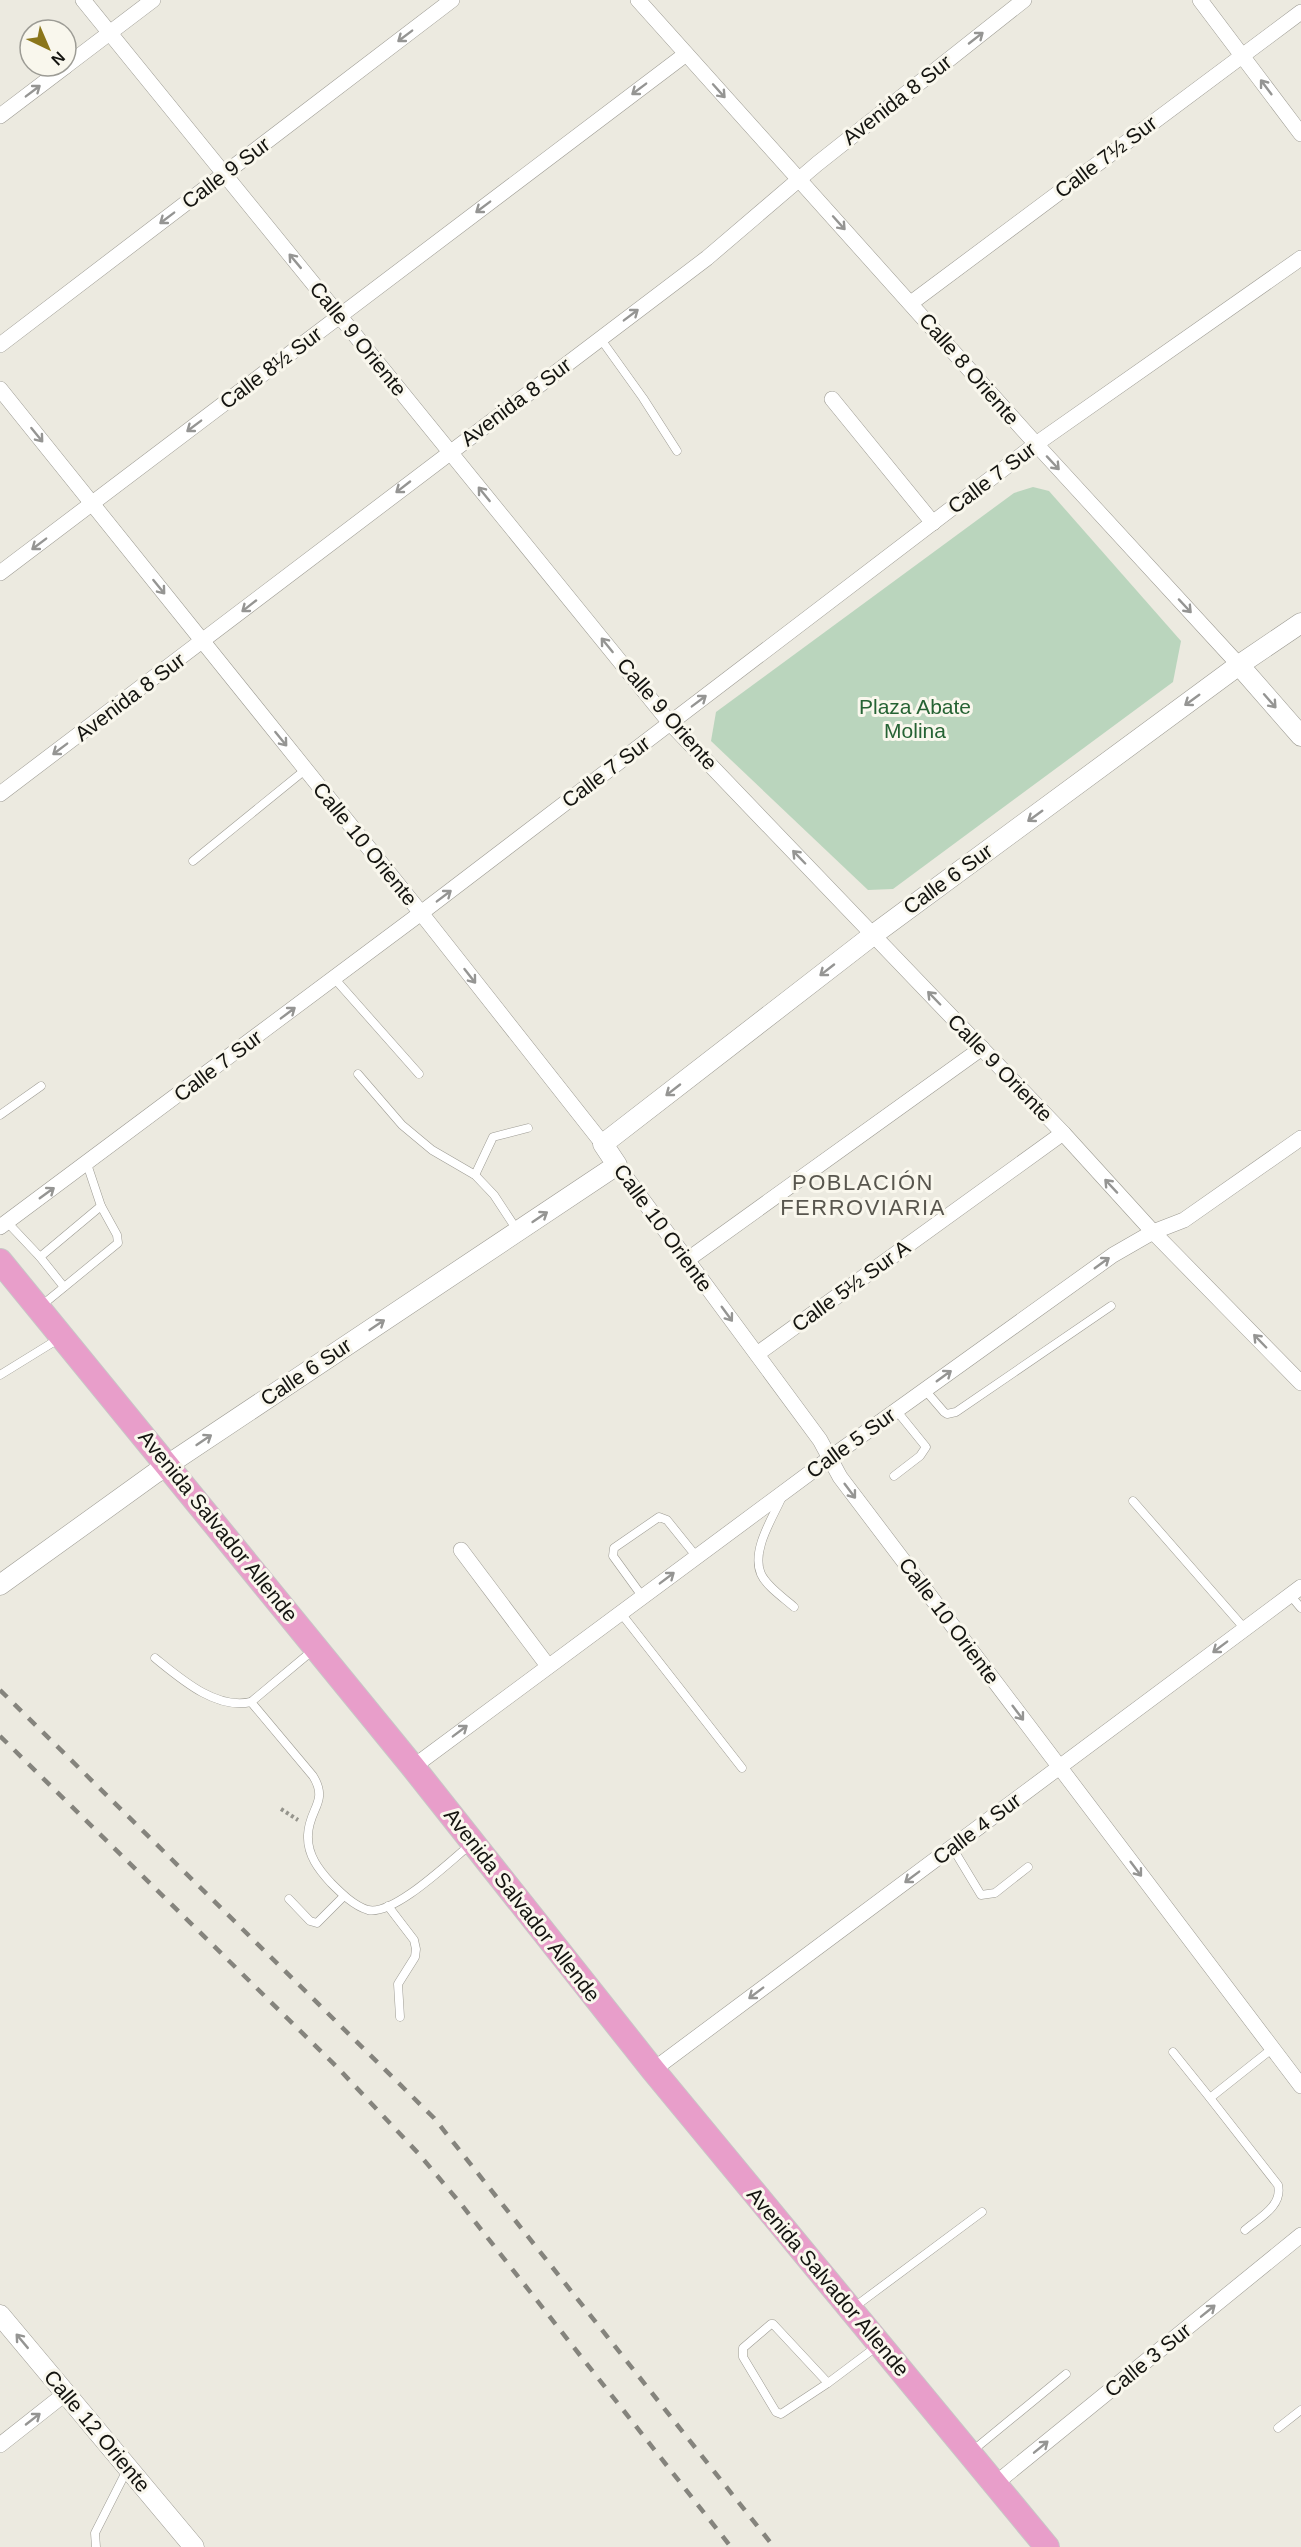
<svg xmlns="http://www.w3.org/2000/svg" width="1301" height="2547" font-family="Helvetica,sans-serif">
  <style>
    .green { fill: #bad5bd }
    .lines { fill: none; stroke-linecap: round; stroke-linejoin: round }
    .service-casing { stroke: #9d9b93; stroke-width: 9 }
    .minor-casing { stroke: #9d9b93; stroke-width: 16 }
    .tertiary-casing { stroke: #9d9b93; stroke-width: 21 }
    .primary-casing { stroke: #c7c7c6; stroke-width: 26 }
    .path { stroke: #95948c; stroke-width: 4; stroke-dasharray: 3 3; stroke-linecap: butt }
    .service { stroke: #fff; stroke-width: 8 }
    .minor { stroke: #fff; stroke-width: 15 }
    .tertiary { stroke: #fff; stroke-width: 20 }
    .primary { stroke: #e89eca; stroke-width: 24 }
    .rail { stroke: #85847d; stroke-width: 4.5; stroke-dasharray: 10 10; stroke-linecap: butt }
    .oneway { stroke: #959593 }
    .labels { text-anchor: middle; stroke-width: 6; stroke-linejoin: round; paint-order: stroke }
    .street-label { font-size: 21px; fill: #141410; stroke: #f9f7ed }
    .park-label { font-size: 21px; fill: #266334; stroke: #f9f7ed }
    .neighbourhood-label { font-size: 22px; letter-spacing: 1.5px; fill: #58564e; stroke: #f9f7ed }
  </style>
  <rect width="100%" height="100%" fill="#eceae0"/>
  <polygon class="green" points="1033,487 1049,491 1181,641 1173,682 893,889 868,890 711,741 716,712 1014,493"/>
  <g class="lines">
    <defs>
      <g id="service">
        <polyline points="600,338 643,398 677,451"/>
        <polyline points="193,861 305,770"/>
        <polyline points="334,978 419,1074"/>
        <polyline points="358,1074 402,1125 432,1150 475,1175 494,1195 517,1230"/>
        <polyline points="0,1115 41,1086"/>
        <polyline points="475,1175 493,1137 528,1128"/>
        <polyline points="7,1222 40,1257 101,1206"/>
        <polyline points="40,1257 64,1287"/>
        <polyline points="41,1306 118,1243 117,1235 101,1206 87,1164"/>
        <polyline points="0,1375 60,1338"/>
        <polyline points="925,1390 944,1412 947,1414 956,1412 1111,1306"/>
        <polyline points="894,1476 920,1456 926,1447 896,1410"/>
        <path d="M781 1499C772 1519 751 1551 761 1574 767 1587 784 1598 794 1607"/>
        <polyline points="1133,1501 1245,1629"/>
        <polyline points="1290,1595 1301,1608"/>
        <polyline points="642,1596 613,1556 614,1548 659,1517 667,1520 696,1556"/>
        <polyline points="620,1612 742,1768"/>
        <path d="M312 1651 251 1702 313 1776C329 1802 309 1808 308 1835 307 1855 319 1870 331 1883 341 1893 354 1906 368 1910 394 1916 450 1861 470 1845"/>
        <path d="M155 1658C181 1679 216 1710 251 1702"/>
        <polyline points="952,1847 981,1895 995,1893 1028,1867"/>
        <polyline points="289,1899 310,1921 317,1923 344,1896"/>
        <polyline points="388,1906 414,1940 416,1949 415,1957 398,1984 400,2017"/>
        <polyline points="1173,2052 1210,2098"/>
        <path d="M1245 2230C1259 2218 1283 2206 1278 2185L1210 2098 1273 2048"/>
        <polyline points="853,2308 982,2212"/>
        <polyline points="828,2383 773,2324 771,2324 743,2348 743,2357 776,2412 781,2414 828,2383 876,2347"/>
        <polyline points="1278,2428 1301,2410"/>
        <polyline points="971,2452 1066,2374"/>
        <polyline points="96,2547 95,2533 127,2470"/>
      </g>
      <g id="minor">
        <polyline points="83,0 670,723 1063,1133 1153,1232 1301,1383"/>
        <polyline points="638,0 1036,444 1239,665"/>
        <polyline points="1200,0 1301,134"/>
        <polyline points="66,66 153,0"/>
        <polyline points="0,116 66,66"/>
        <polyline points="911,303 1301,12"/>
        <polyline points="0,345 452,0"/>
        <polyline points="0,389 421,913 603,1144"/>
        <polyline points="832,399 933,523"/>
        <polyline points="0,573 686,54"/>
        <polyline points="0,794 707,258 817,164 1024,0"/>
        <polyline points="617,1165 820,1440 840,1477 1301,2086"/>
        <polyline points="0,1227 421,913 1036,444 1301,258"/>
        <polyline points="687,1260 982,1048"/>
        <polyline points="757,1354 1063,1133"/>
        <polyline points="461,1550 548,1666"/>
        <polyline points="413,1767 830,1458 1113,1255 1153,1232 1184,1220 1301,1138"/>
        <polyline points="653,2070 1301,1587"/>
        <polyline points="0,2445 66,2393"/>
        <polyline points="995,2484 1301,2235"/>
      </g>
      <g id="tertiary">
        <polyline points="1239,665 1301,736"/>
        <polyline points="0,1585 154,1474 617,1165 603,1144 873,935 1239,665 1301,623"/>
        <polyline points="0,2315 194,2547"/>
      </g>
      <polyline id="primary" points="0,1261 413,1767 653,2070 1047,2547"/>
    </defs>
    <use href="#service" class="service-casing"/>
    <use href="#minor" class="minor-casing"/>
    <use href="#tertiary" class="tertiary-casing"/>
    <use href="#primary" class="primary-casing"/>
    <polyline class="path" points="281,1809 298,1820"/>
    <use href="#service" class="service"/>
    <use href="#minor" class="minor"/>
    <use href="#tertiary" class="tertiary"/>
    <use href="#primary" class="primary"/>
    <g class="rail">
      <polyline points="0,1690 434,2118 774,2547"/>
      <polyline points="0,1736 337,2067 418,2153 461,2204 731,2547"/>
    </g>
  </g>
  <defs><path id="oneway-shaft" d="M-6 0H5M1.5-3L5.5 0L1.5 3" fill="none" stroke-width="1.6" stroke-linecap="round" stroke-linejoin="round" transform="scale(1.5)"/></defs>
  <g class="oneway">
    <use href="#oneway-shaft" transform="translate(405 36) rotate(143)"/>
    <use href="#oneway-shaft" transform="translate(976 38) rotate(-38)"/>
    <use href="#oneway-shaft" transform="translate(1266 87) rotate(-127)"/>
    <use href="#oneway-shaft" transform="translate(639 89) rotate(143)"/>
    <use href="#oneway-shaft" transform="translate(33 91) rotate(-37)"/>
    <use href="#oneway-shaft" transform="translate(719 91) rotate(48)"/>
    <use href="#oneway-shaft" transform="translate(483 207) rotate(143)"/>
    <use href="#oneway-shaft" transform="translate(167 218) rotate(143)"/>
    <use href="#oneway-shaft" transform="translate(839 223) rotate(48)"/>
    <use href="#oneway-shaft" transform="translate(295 261) rotate(-130)"/>
    <use href="#oneway-shaft" transform="translate(631 315) rotate(-37)"/>
    <use href="#oneway-shaft" transform="translate(194 426) rotate(143)"/>
    <use href="#oneway-shaft" transform="translate(37 435) rotate(51)"/>
    <use href="#oneway-shaft" transform="translate(1053 463) rotate(47)"/>
    <use href="#oneway-shaft" transform="translate(403 487) rotate(142)"/>
    <use href="#oneway-shaft" transform="translate(484 494) rotate(-129)"/>
    <use href="#oneway-shaft" transform="translate(39 544) rotate(143)"/>
    <use href="#oneway-shaft" transform="translate(159 587) rotate(51)"/>
    <use href="#oneway-shaft" transform="translate(249 606) rotate(142)"/>
    <use href="#oneway-shaft" transform="translate(1185 606) rotate(47)"/>
    <use href="#oneway-shaft" transform="translate(607 645) rotate(-129)"/>
    <use href="#oneway-shaft" transform="translate(1192 700) rotate(144)"/>
    <use href="#oneway-shaft" transform="translate(699 701) rotate(-37)"/>
    <use href="#oneway-shaft" transform="translate(1270 701) rotate(49)"/>
    <use href="#oneway-shaft" transform="translate(281 739) rotate(51)"/>
    <use href="#oneway-shaft" transform="translate(60 749) rotate(143)"/>
    <use href="#oneway-shaft" transform="translate(1035 816) rotate(144)"/>
    <use href="#oneway-shaft" transform="translate(799 857) rotate(-134)"/>
    <use href="#oneway-shaft" transform="translate(444 896) rotate(-37)"/>
    <use href="#oneway-shaft" transform="translate(827 970) rotate(142)"/>
    <use href="#oneway-shaft" transform="translate(470 976) rotate(52)"/>
    <use href="#oneway-shaft" transform="translate(934 998) rotate(-134)"/>
    <use href="#oneway-shaft" transform="translate(288 1013) rotate(-37)"/>
    <use href="#oneway-shaft" transform="translate(673 1090) rotate(142)"/>
    <use href="#oneway-shaft" transform="translate(1111 1186) rotate(-133)"/>
    <use href="#oneway-shaft" transform="translate(47 1193) rotate(-36)"/>
    <use href="#oneway-shaft" transform="translate(540 1217) rotate(-34)"/>
    <use href="#oneway-shaft" transform="translate(1102 1263) rotate(-36)"/>
    <use href="#oneway-shaft" transform="translate(727 1314) rotate(54)"/>
    <use href="#oneway-shaft" transform="translate(377 1325) rotate(-34)"/>
    <use href="#oneway-shaft" transform="translate(1260 1341) rotate(-134)"/>
    <use href="#oneway-shaft" transform="translate(944 1376) rotate(-36)"/>
    <use href="#oneway-shaft" transform="translate(204 1440) rotate(-34)"/>
    <use href="#oneway-shaft" transform="translate(850 1491) rotate(53)"/>
    <use href="#oneway-shaft" transform="translate(667 1578) rotate(-37)"/>
    <use href="#oneway-shaft" transform="translate(1220 1647) rotate(143)"/>
    <use href="#oneway-shaft" transform="translate(1018 1713) rotate(53)"/>
    <use href="#oneway-shaft" transform="translate(460 1731) rotate(-37)"/>
    <use href="#oneway-shaft" transform="translate(1136 1869) rotate(53)"/>
    <use href="#oneway-shaft" transform="translate(912 1877) rotate(143)"/>
    <use href="#oneway-shaft" transform="translate(756 1993) rotate(143)"/>
    <use href="#oneway-shaft" transform="translate(1208 2311) rotate(-39)"/>
    <use href="#oneway-shaft" transform="translate(22 2341) rotate(-130)"/>
    <use href="#oneway-shaft" transform="translate(33 2419) rotate(-38)"/>
    <use href="#oneway-shaft" transform="translate(1041 2447) rotate(-39)"/>
  </g>
  <g class="labels">
    <g class="street-label">
      <text transform="translate(897 100) rotate(-38)" y="7">Avenida 8 Sur</text>
      <text transform="translate(1106 157) rotate(-37)" y="7">Calle 7½ Sur</text>
      <text transform="translate(226 173) rotate(-37)" y="7">Calle 9 Sur</text>
      <text transform="translate(358 339) rotate(51)" y="7">Calle 9 Oriente</text>
      <text transform="translate(271 368) rotate(-37)" y="7">Calle 8½ Sur</text>
      <text transform="translate(969 369) rotate(49)" y="7">Calle 8 Oriente</text>
      <text transform="translate(516 402) rotate(-37)" y="7">Avenida 8 Sur</text>
      <text transform="translate(992 478) rotate(-37)" y="7">Calle 7 Sur</text>
      <text transform="translate(130 697) rotate(-37)" y="7">Avenida 8 Sur</text>
      <text transform="translate(667 714) rotate(49)" y="7">Calle 9 Oriente</text>
      <text transform="translate(606 772) rotate(-37)" y="7">Calle 7 Sur</text>
      <text transform="translate(365 844) rotate(51)" y="7">Calle 10 Oriente</text>
      <text transform="translate(948 879) rotate(-36)" y="7">Calle 6 Sur</text>
      <text transform="translate(218 1066) rotate(-37)" y="7">Calle 7 Sur</text>
      <text transform="translate(1000 1068) rotate(46)" y="7">Calle 9 Oriente</text>
      <text transform="translate(663 1228) rotate(54)" y="7">Calle 10 Oriente</text>
      <text transform="translate(851 1286) rotate(-36)" y="7">Calle 5½ Sur A</text>
      <text transform="translate(306 1372) rotate(-34)" y="7">Calle 6 Sur</text>
      <text transform="translate(851 1443) rotate(-36)" y="7">Calle 5 Sur</text>
      <text transform="translate(218 1526) rotate(51)" y="7">Avenida Salvador Allende</text>
      <text transform="translate(949 1621) rotate(53)" y="7">Calle 10 Oriente</text>
      <text transform="translate(977 1829) rotate(-37)" y="7">Calle 4 Sur</text>
      <text transform="translate(522 1905) rotate(52)" y="7">Avenida Salvador Allende</text>
      <text transform="translate(828 2282) rotate(50)" y="7">Avenida Salvador Allende</text>
      <text transform="translate(1148 2360) rotate(-39)" y="7">Calle 3 Sur</text>
      <text transform="translate(97 2431) rotate(50)" y="7">Calle 12 Oriente</text>
    </g>
    <g class="park-label">
      <text x="915" y="714">Plaza Abate<tspan x="915" dy="24">Molina</tspan></text>
    </g>
    <g class="neighbourhood-label">
      <text x="863" y="1190">POBLACIÓN<tspan x="863" dy="25">FERROVIARIA</tspan></text>
    </g>
  </g>
  <g transform="translate(48 48) rotate(136)"><circle r="28" fill="#f9f7ed" stroke="#9d9c95" stroke-width="1.5"/>
  <path d="M0-4.5L10 22L0 15L-10 22Z" fill="#8b761a"/>
  <text y="-9" font-size="16" font-weight="bold" text-anchor="middle" fill="#141410">N</text>
  </g>
</svg>
